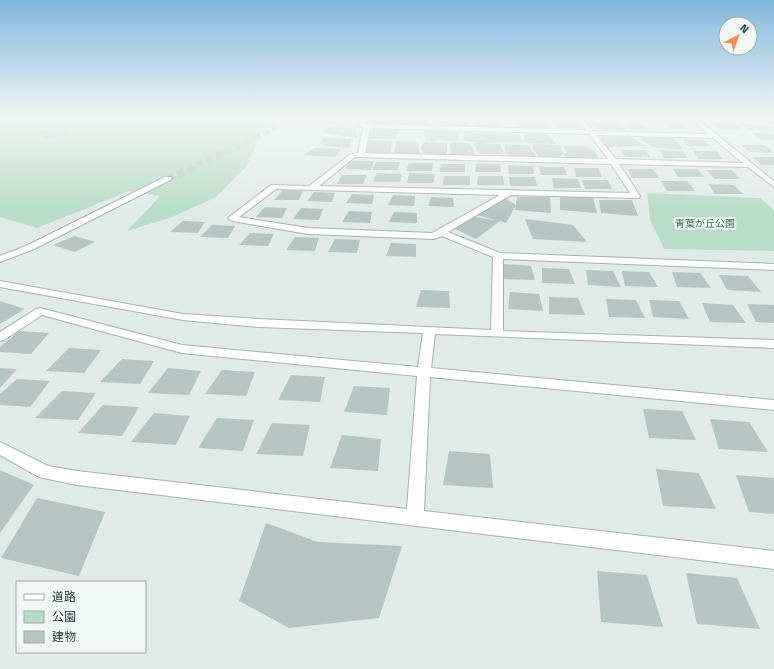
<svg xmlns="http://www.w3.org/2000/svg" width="774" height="669" font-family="'Titillium Web','Noto Sans JP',sans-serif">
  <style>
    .green { fill: #b8dcc7 }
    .building { fill: #b5c5c1 }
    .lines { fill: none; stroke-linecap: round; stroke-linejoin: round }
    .street-tunnel { stroke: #bac8c4; stroke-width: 7; stroke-dasharray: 7 3.5; stroke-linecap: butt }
    .street-casing { stroke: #a3b3af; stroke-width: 2 }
    .street { fill: #fff; fill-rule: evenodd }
    .labels { text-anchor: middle; stroke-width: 4; stroke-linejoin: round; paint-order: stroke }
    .far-park-label { font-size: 10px; fill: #2b7150; stroke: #f0f7f5 }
  </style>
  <rect width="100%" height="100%" fill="#e0ebe7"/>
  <g class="green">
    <polygon points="0,118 268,118 246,167 216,197 172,217 127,231 160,196 129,191 37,228 0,217"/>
    <polygon points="647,193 760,198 774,210 774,251 664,249 650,219"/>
  </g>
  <g class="building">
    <polygon points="327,118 361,118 351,121"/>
    <polygon points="373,118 399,118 397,125 372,124"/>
    <polygon points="404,118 429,119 429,126 401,124"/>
    <polygon points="446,118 468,119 469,127 448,125"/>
    <polygon points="515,118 544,120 551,129 520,127"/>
    <polygon points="550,118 575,118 582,129 555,128"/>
    <polygon points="616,118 629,118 631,121 618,120"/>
    <polygon points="634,118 650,118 654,122 637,121"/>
    <polygon points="659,118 680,118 682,120 661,120"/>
    <polygon points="733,118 754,118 760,122 739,121"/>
    <polygon points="474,119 501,120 503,127 476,127"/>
    <polygon points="591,122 619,123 629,132 602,131 600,128 593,127"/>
    <polygon points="625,123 644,124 649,131 629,130"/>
    <polygon points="712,123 733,123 741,129 719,129"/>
    <polygon points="667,124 683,124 688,130 672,129"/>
    <polygon points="742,124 764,124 773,130 750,130"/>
    <polygon points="325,127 355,128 358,138 323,133"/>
    <polygon points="58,128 72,134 47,139 37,132"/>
    <polygon points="375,129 399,129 395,139 369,139 370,131"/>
    <polygon points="424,131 459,132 458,141 435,140 435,142 425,140"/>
    <polygon points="464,132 520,134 522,142 481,143 463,141"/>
    <polygon points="524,133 549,134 556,144 526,143"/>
    <polygon points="752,133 774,134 774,140 761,140"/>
    <polygon points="603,135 633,136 638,142 647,146 604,147 600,141"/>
    <polygon points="640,136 672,137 680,145 681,150 653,147 642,141"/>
    <polygon points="323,137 353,139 348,148 320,145"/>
    <polygon points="682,139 704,140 711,146 687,146"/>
    <polygon points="369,140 392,141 390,153 366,153"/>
    <polygon points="397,141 417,142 420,155 394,154"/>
    <polygon points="425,142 447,143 447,155 423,155 421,147"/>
    <polygon points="450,142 470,143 475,154 464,157 452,156 450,148"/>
    <polygon points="473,143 500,144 504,154 480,154"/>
    <polygon points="505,144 528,145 537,158 510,157 505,150"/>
    <polygon points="533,144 561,145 563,154 559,158 540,158 533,149"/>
    <polygon points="741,145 765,145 774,153 750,152"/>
    <polygon points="564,146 587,146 595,152 598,158 568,158 563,154 566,154"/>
    <polygon points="315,148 341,149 335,157 303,155"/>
    <polygon points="621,150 645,150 650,157 625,157"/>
    <polygon points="659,150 682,151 688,158 664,158"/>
    <polygon points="693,151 716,151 723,159 699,159"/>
    <polygon points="753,157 774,157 774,165 761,165"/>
    <polygon points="350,161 374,161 371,170 345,169"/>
    <polygon points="376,162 400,162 397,170 372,170"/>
    <polygon points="409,163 433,163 432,171 406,171"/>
    <polygon points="441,164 465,164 465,172 439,172"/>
    <polygon points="476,164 500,164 501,172 475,172"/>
    <polygon points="508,165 533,166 534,174 509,174"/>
    <polygon points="539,167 564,167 567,175 541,175"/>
    <polygon points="574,168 598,168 602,177 576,177"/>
    <polygon points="628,169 653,169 659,178 632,178"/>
    <polygon points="673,169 697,169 705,177 678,177"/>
    <polygon points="707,170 732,170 740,179 714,179"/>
    <polygon points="377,173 402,174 400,182 373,182"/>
    <polygon points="409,173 435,174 433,183 407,183"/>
    <polygon points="342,175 367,175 363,184 337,184"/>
    <polygon points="444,176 470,176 470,185 443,185"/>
    <polygon points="478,176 503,176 504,185 477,185"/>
    <polygon points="509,177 535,177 537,186 510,186"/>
    <polygon points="552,178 578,179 581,188 554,188"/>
    <polygon points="582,180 608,180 612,189 585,189"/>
    <polygon points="661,181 687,181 695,191 667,191"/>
    <polygon points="708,184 734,185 743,194 715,194"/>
    <polygon points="283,190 303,191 299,200 274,200"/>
    <polygon points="314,192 335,193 332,202 307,201"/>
    <polygon points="352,194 374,195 372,204 346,203"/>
    <polygon points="393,195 415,196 414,206 388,205"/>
    <polygon points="431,197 453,198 454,207 428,206"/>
    <polygon points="503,197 516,205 506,223 500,221 476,239 451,227 470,216 498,221 474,214"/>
    <polygon points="517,197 550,197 551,213 515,210"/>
    <polygon points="560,197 593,197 597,213 560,210"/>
    <polygon points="599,200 632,200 638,216 601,213"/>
    <polygon points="265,207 287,208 282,218 256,217"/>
    <polygon points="301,208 323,209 319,220 293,219"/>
    <polygon points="349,211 372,212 370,223 342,222"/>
    <polygon points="394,212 417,213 417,223 389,222"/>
    <polygon points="525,219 573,225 587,242 533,239"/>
    <polygon points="183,221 205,222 198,233 170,232"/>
    <polygon points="212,225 235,226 228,238 200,237"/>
    <polygon points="250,233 274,234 268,246 239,245"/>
    <polygon points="74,236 95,242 74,252 53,245"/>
    <polygon points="295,237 319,238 315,251 286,250"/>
    <polygon points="335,239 360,240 357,253 328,252"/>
    <polygon points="391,243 416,244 416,257 386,256"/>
    <polygon points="504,264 531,266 535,280 502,279"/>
    <polygon points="542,268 569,269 575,284 542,283"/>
    <polygon points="586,270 613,271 621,287 588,285"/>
    <polygon points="622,271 649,272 658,287 625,286"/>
    <polygon points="672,272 700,273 711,288 677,287"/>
    <polygon points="719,275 748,276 761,292 727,290"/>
    <polygon points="421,290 449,291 450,308 416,307"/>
    <polygon points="510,292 539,294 543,311 508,309"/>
    <polygon points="549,297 578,298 585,315 549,314"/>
    <polygon points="606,299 636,300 645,318 609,317"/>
    <polygon points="649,300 679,301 689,319 653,317"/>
    <polygon points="0,301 25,309 0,324"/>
    <polygon points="702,303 733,305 746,323 710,322"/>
    <polygon points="747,304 774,305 774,323 756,322"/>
    <polygon points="19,331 49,333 31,354 0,352 0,347"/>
    <polygon points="69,348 101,350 84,373 46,371"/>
    <polygon points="122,359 154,361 140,384 100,382"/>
    <polygon points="0,368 17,369 0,388"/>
    <polygon points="168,368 201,371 189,395 148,393"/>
    <polygon points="222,370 255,372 246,396 205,394"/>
    <polygon points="291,375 325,377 320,402 278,400"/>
    <polygon points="17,379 50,381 30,407 0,405 0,394"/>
    <polygon points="354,386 390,388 387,415 344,412"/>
    <polygon points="62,391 96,393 78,420 35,418"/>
    <polygon points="103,405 139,407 122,436 78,433"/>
    <polygon points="643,409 682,411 696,440 649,438"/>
    <polygon points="154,413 190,416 176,445 131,442"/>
    <polygon points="217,418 254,420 243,451 198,448"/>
    <polygon points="710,419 749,422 768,452 719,449"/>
    <polygon points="272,423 310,425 303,456 256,454"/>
    <polygon points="342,435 381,439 378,471 330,468"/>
    <polygon points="449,451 490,454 493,488 443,485"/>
    <polygon points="656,469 699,473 716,509 663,506"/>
    <polygon points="0,470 34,485 0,533"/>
    <polygon points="736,475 774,478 774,514 749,512"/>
    <polygon points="37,498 105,512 79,576 1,558"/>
    <polygon points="266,523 318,542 402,546 379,618 289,628 239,601"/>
    <polygon points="597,571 647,575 663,627 601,622"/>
    <polygon points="686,573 737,578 760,629 697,624"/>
  </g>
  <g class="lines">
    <polyline class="street-tunnel" points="168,179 294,118"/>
    <defs>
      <g id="street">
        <path d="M361 118H367L365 124 586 130 577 118H583L593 131 708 134 690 118H696L774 181V187L748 167 619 164 640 196 639 198 511 195 448 232 500 253 774 264V270L503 259V331L774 340V348L435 334 431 368 774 400V410L430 377 424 511 774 551V569L77 485 39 477 0 455V442L48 466 77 471 407 509 417 376 182 353 42 315 4 340 0 341V332L36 309 40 308 182 345 418 367 423 333 259 327 183 320 0 287V281L183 314 259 319 491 330 493 257 442 236 434 239 308 234 232 221 228 218 271 185 309 186 351 154 358 153 363 128 358 126ZM370 128 589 134 608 159 365 153ZM596 135 713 138 743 163 616 159ZM355 157 611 164 630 193 319 186ZM276 189 500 195 432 233 308 228 239 217Z"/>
        <polygon points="765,118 774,119 774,123"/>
        <polygon points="165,177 171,177 172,179 34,249 0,262 0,256 28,245"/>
      </g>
    </defs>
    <use href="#street" class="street-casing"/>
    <use href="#street" class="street"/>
  </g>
  <linearGradient id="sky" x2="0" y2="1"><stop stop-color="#81b7de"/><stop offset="0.56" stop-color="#f1f6f4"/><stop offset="1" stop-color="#f1f6f4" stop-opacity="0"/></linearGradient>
  <rect width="774" height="211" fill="url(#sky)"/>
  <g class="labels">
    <g class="far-park-label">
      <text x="705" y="227">青葉が丘公園</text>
    </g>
  </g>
  <rect x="16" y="581" width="130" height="72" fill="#f0f7f5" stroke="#9daca9"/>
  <rect x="24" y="594" width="20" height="6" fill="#ffffff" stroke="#9daca9"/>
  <text x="52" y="601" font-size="12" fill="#213b37">道路</text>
  <rect x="24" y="611" width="20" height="12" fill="#b8dcc7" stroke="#9daca9"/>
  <text x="52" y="621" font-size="12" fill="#213b37">公園</text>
  <rect x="24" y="631" width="20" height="12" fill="#b5c5c1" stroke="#9daca9"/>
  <text x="52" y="641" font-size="12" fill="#213b37">建物</text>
  <g transform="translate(738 36) rotate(41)"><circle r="19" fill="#f0f7f5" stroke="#9daca9"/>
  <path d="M0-3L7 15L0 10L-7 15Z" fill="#f19257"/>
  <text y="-6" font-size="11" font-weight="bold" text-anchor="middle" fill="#213b37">N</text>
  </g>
</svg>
